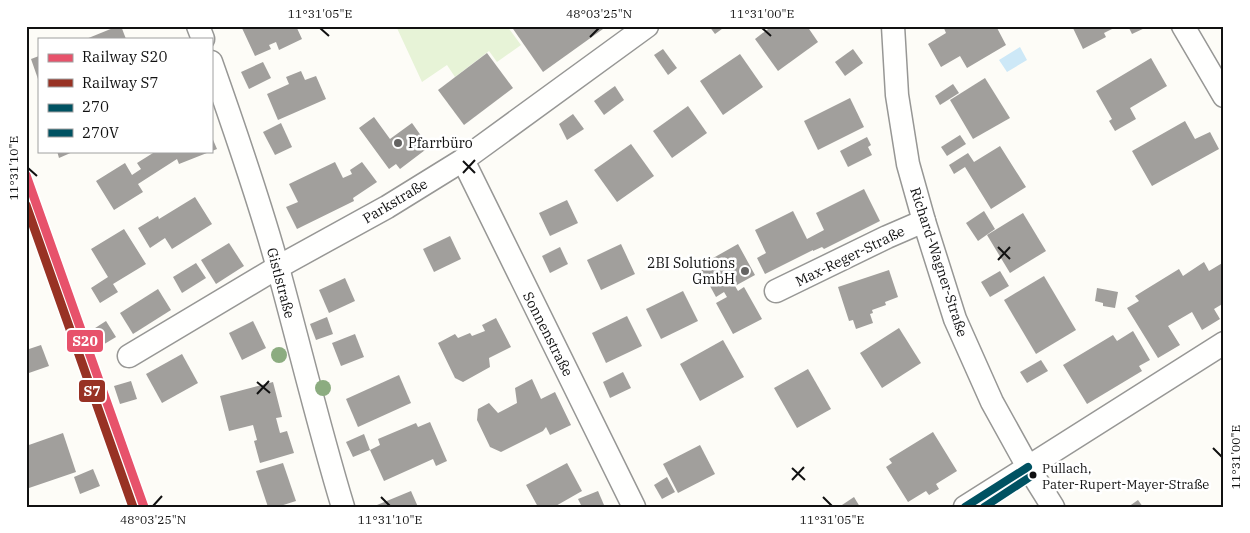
<svg xmlns="http://www.w3.org/2000/svg" width="1250" height="533" font-family="'IBM Plex Serif',serif">
  <style>
    .green { fill: #e7f3d7 }
    .water { fill: #cde8f7 }
    .building { fill: #a19f9c }
    .lines { fill: none; stroke-linecap: round; stroke-linejoin: round }
    .minor-casing { stroke: #979795; stroke-width: 25 }
    .minor { stroke: #fffffe; stroke-width: 22 }
    .bus-1-casing { stroke: #fff; stroke-width: 11 }
    .bus-2-casing { stroke: #fff; stroke-width: 11 }
    .bus-1 { stroke: #005262; stroke-width: 8 }
    .bus-2 { stroke: #005262; stroke-width: 8 }
    .rail-1-casing { stroke: #fff; stroke-width: 12 }
    .rail-2-casing { stroke: #fff; stroke-width: 12 }
    .rail-1 { stroke: #e7526b; stroke-width: 9 }
    .rail-2 { stroke: #983224; stroke-width: 9 }
    .tree { fill: #8cac80 }
    .ticks { fill: none; stroke: #111; stroke-width: 2 }
    .poi-dot { fill: #646362; stroke: #fff; stroke-width: 2 }
    .bus-dot { fill: #111; stroke: #fff; stroke-width: 2 }
    .labels { text-anchor: middle; stroke-width: 5; stroke-linejoin: round; paint-order: stroke }
    .bus-label { font-size: 13px; fill: #111; stroke: #fff; text-anchor: start }
    .poi-label { font-size: 14px; fill: #111; stroke: #fff; text-anchor: start }
    .street-label { font-size: 14px; fill: #111; stroke: #fff }
    .line-badge { stroke: #fff; stroke-width: 2 }
    .badge-label { font-size: 14px; text-anchor: middle; font-weight: bold; fill: #fff }
    .neatline { fill: none; stroke: #111; stroke-width: 2 }
    .ticks-label { font-size: 12px; text-anchor: middle; fill: #111 }
  </style>
  <rect width="100%" height="100%" fill="#fdfcf7"/>
  <polygon class="green" points="396,26 507,26 521,45 497,62 489,51 455,77 447,65 422,82"/>
  <polygon class="water" points="1020,47 1027,60 1007,72 999,60"/>
  <g class="building">
    <polygon points="118,26 121,26 126,39 86,39"/>
    <polygon points="241,26 296,26 302,39 279,50 276,42 269,45 271,49 255,56"/>
    <polygon points="511,26 601,26 603,29 543,72"/>
    <polygon points="709,26 726,26 715,34"/>
    <polygon points="772,26 807,26 818,42 778,71 755,39"/>
    <polygon points="943,26 996,26 1006,45 967,68 960,56 941,67 928,44 946,33"/>
    <polygon points="1072,26 1118,26 1104,33 1106,37 1083,49"/>
    <polygon points="1128,26 1149,26 1132,34"/>
    <polygon points="663,49 677,68 668,75 654,55"/>
    <polygon points="853,49 863,63 845,76 835,62"/>
    <polygon points="487,53 513,88 464,125 438,90"/>
    <polygon points="740,54 763,87 723,115 700,81"/>
    <polygon points="39,56 39,79 38,79 31,59"/>
    <polygon points="1151,58 1167,86 1130,108 1136,119 1115,131 1109,121 1112,119 1096,91"/>
    <polygon points="263,62 271,78 249,89 241,72"/>
    <polygon points="301,71 305,80 316,76 326,99 278,120 267,94 289,84 286,77"/>
    <polygon points="985,78 1010,118 973,139 950,100"/>
    <polygon points="953,84 959,93 940,105 935,96"/>
    <polygon points="615,86 624,100 604,115 594,101"/>
    <polygon points="850,98 864,127 818,150 804,121"/>
    <polygon points="688,106 707,133 672,158 653,131"/>
    <polygon points="573,114 584,129 567,140 559,124"/>
    <polygon points="374,117 390,139 412,123 429,147 400,169 396,164 389,169 359,128"/>
    <polygon points="1185,121 1195,139 1210,132 1219,149 1152,186 1132,151"/>
    <polygon points="281,123 292,147 275,155 263,132"/>
    <polygon points="211,135 217,149 179,164 177,159 138,184 143,192 114,210 96,181 125,163 132,175 141,169 137,163 153,153 152,151 211,151"/>
    <polygon points="960,135 966,144 947,156 941,147"/>
    <polygon points="867,137 871,145 868,147 872,155 848,167 840,151"/>
    <polygon points="631,144 654,176 617,202 594,170"/>
    <polygon points="1000,146 1026,187 991,209 965,167 954,174 949,165 968,153 974,162"/>
    <polygon points="57,151 75,151 59,158"/>
    <polygon points="335,162 343,178 352,174 350,170 362,162 377,182 353,198 354,201 297,229 286,207 298,202 289,184"/>
    <polygon points="864,189 880,221 824,249 822,247 813,251 813,250 765,274 757,258 766,253 755,230 793,211 807,239 824,230 816,213"/>
    <polygon points="195,197 212,224 172,249 165,238 150,248 138,228 158,216 159,219"/>
    <polygon points="567,200 578,223 550,236 539,213"/>
    <polygon points="984,211 995,229 978,241 966,223"/>
    <polygon points="1023,213 1046,251 1010,273 987,235"/>
    <polygon points="124,229 146,264 113,284 118,292 100,303 91,288 108,277 91,249"/>
    <polygon points="450,236 461,259 434,272 423,249"/>
    <polygon points="229,243 244,266 216,284 201,260"/>
    <polygon points="621,244 635,274 601,290 587,260"/>
    <polygon points="738,244 755,275 735,286 738,291 744,287 762,319 733,334 716,303 727,297 724,292 716,297 699,266"/>
    <polygon points="560,247 568,264 550,273 542,256"/>
    <polygon points="1204,262 1209,271 1224,262 1224,303 1214,309 1220,319 1202,330 1192,312 1168,326 1180,345 1158,358 1127,308 1139,301 1135,296 1179,269 1183,276"/>
    <polygon points="196,263 206,278 182,293 173,277"/>
    <polygon points="889,270 898,297 885,302 886,305 872,310 873,313 870,314 873,323 856,329 853,320 849,321 838,287"/>
    <polygon points="1000,271 1009,286 990,297 981,282"/>
    <polygon points="1044,276 1076,330 1036,354 1004,300"/>
    <polygon points="345,278 355,301 329,313 319,290"/>
    <polygon points="1097,288 1118,292 1115,308 1103,306 1103,303 1095,301"/>
    <polygon points="158,289 171,310 133,334 120,313"/>
    <polygon points="683,291 698,321 661,339 646,309"/>
    <polygon points="627,316 642,346 606,363 592,333"/>
    <polygon points="327,317 333,334 316,340 310,324"/>
    <polygon points="496,318 511,347 489,358 490,367 463,382 455,378 438,343 455,334 458,338 470,333 472,336 485,331 482,325"/>
    <polygon points="106,321 116,337 101,346 92,330"/>
    <polygon points="253,321 266,348 242,360 229,333"/>
    <polygon points="899,328 921,363 882,388 860,353"/>
    <polygon points="1133,331 1150,360 1139,366 1142,371 1087,404 1063,365 1113,335 1117,341"/>
    <polygon points="355,334 364,357 341,366 332,343"/>
    <polygon points="723,340 744,377 700,401 680,364"/>
    <polygon points="41,345 49,366 26,374 26,350"/>
    <polygon points="182,354 198,383 162,403 146,374"/>
    <polygon points="1041,360 1048,371 1027,383 1020,372"/>
    <polygon points="808,369 831,409 797,428 774,388"/>
    <polygon points="623,372 631,388 610,398 603,382"/>
    <polygon points="399,375 411,403 358,427 346,399"/>
    <polygon points="532,379 541,399 555,392 571,425 550,435 546,427 543,431 501,452 490,447 477,420 478,409 489,403 498,413 517,403 515,388"/>
    <polygon points="131,381 137,399 120,404 114,386"/>
    <polygon points="273,382 282,417 276,418 280,433 287,431 294,453 260,463 254,441 257,440 253,425 229,431 220,396"/>
    <polygon points="430,422 447,461 436,466 433,459 384,481 370,450 380,445 378,439 416,423 418,427"/>
    <polygon points="933,432 957,471 936,484 939,489 929,495 926,491 908,502 886,467 892,463 889,459"/>
    <polygon points="63,433 76,472 29,488 26,482 26,446"/>
    <polygon points="364,434 370,450 353,457 346,442"/>
    <polygon points="700,445 715,474 678,493 663,464"/>
    <polygon points="283,463 296,501 277,507 268,507 256,471"/>
    <polygon points="567,463 582,491 554,507 538,507 526,485"/>
    <polygon points="93,469 100,486 80,494 74,477"/>
    <polygon points="667,477 675,492 662,499 654,485"/>
    <polygon points="411,491 418,507 378,507 377,505"/>
    <polygon points="598,491 604,505 599,507 582,507 578,499"/>
    <polygon points="854,497 860,507 839,507"/>
    <polygon points="1138,500 1143,507 1128,507"/>
  </g>
  <g class="lines">
    <defs>
      <g id="minor">
        <polyline points="198,26 203,39"/>
        <polyline points="893,26 897,95 908,164 924,221 955,319 992,402 1028,467 1053,507"/>
        <polyline points="1183,26 1224,96"/>
        <path d="M211 62C235 130 259 199 278 268 300 348 319 428 343 507"/>
        <polyline points="463,160 634,507"/>
        <polyline points="776,291 887,237 924,221"/>
        <polyline points="129,356 278,267 387,207 463,160 647,26"/>
        <polyline points="965,507 1224,343"/>
      </g>
    </defs>
    <use href="#minor" class="minor-casing"/>
    <use href="#minor" class="minor"/>
    <defs>
      <polyline id="bus-1" points="965,507 1028,467"/>
      <polyline id="bus-2" points="984,507 1033,475"/>
    </defs>
    <use href="#bus-1" class="bus-1-casing"/>
    <use href="#bus-2" class="bus-2-casing"/>
    <use href="#bus-1" class="bus-1"/>
    <use href="#bus-2" class="bus-2"/>
    <defs>
      <polyline id="rail-1" points="26,175 144,507"/>
      <polyline id="rail-2" points="26,205 133,507"/>
    </defs>
    <use href="#rail-1" class="rail-1-casing"/>
    <use href="#rail-2" class="rail-2-casing"/>
    <use href="#rail-1" class="rail-1"/>
    <use href="#rail-2" class="rail-2"/>
  </g>
  <g class="tree">
    <circle cx="279" cy="355" r="8"/>
    <circle cx="323" cy="388" r="8"/>
  </g>
  <path class="ticks" d="M320 28 329 36M762 28 771 36M590 37 599 28M463 161 475 173M28 168 37 176M463 173 475 160M998 247 1010 259M998 260 1010 247M257 382 270 393M257 394 269 381M1213 448 1222 457M792 468 805 480M792 480 804 467M381 497 390 506M823 497 832 506M153 506 162 496"/>
  <g class="poi-dot">
    <circle cx="398" cy="143" r="5"/>
    <circle cx="745" cy="271" r="5"/>
  </g>
  <circle class="bus-dot" cx="1033" cy="475" r="4.5"/>
  <g class="labels">
    <g class="bus-label">
      <text x="1042" y="473">Pullach,<tspan x="1042" dy="16">Pater-Rupert-Mayer-Straße</tspan></text>
    </g>
    <g class="poi-label">
      <text x="408" y="148">Pfarrbüro</text>
      <text x="735" y="268" text-anchor="end">2BI Solutions<tspan x="735" dy="16">GmbH</tspan></text>
    </g>
    <g class="street-label">
      <text transform="translate(395 201) rotate(-31)" y="5">Parkstraße</text>
      <text transform="translate(850 256) rotate(-26)" y="5">Max-Reger-Straße</text>
      <text transform="translate(939 262) rotate(72)" y="5">Richard-Wagner-Straße</text>
      <text transform="translate(281 283) rotate(75)" y="5">Gistlstraße</text>
      <text transform="translate(548 334) rotate(63)" y="5">Sonnenstraße</text>
    </g>
  </g>
  <g class="line-badge">
    <rect x="66" y="329" width="38" height="24" rx="5" fill="#e7526b"/>
    <rect x="78" y="379" width="28" height="24" rx="5" fill="#983224"/>
  </g>
  <g class="badge-label">
    <text x="85" y="346">S20</text>
    <text x="92" y="396">S7</text>
  </g>
  <rect width="1250" height="533" fill="none" stroke="#ffffff" stroke-width="55"/>
  <rect x="38" y="38" width="175" height="115" fill="#ffffff" stroke="#a0a0a0"/>
  <rect x="48" y="54" width="25" height="8" fill="#e7526b" stroke="#a0a0a0"/>
  <text x="82" y="62" font-size="15" fill="#111111">Railway S20</text>
  <rect x="48" y="79" width="25" height="8" fill="#983224" stroke="#a0a0a0"/>
  <text x="82" y="88" font-size="15" fill="#111111">Railway S7</text>
  <rect x="48" y="104" width="25" height="8" fill="#005262" stroke="#a0a0a0"/>
  <text x="82" y="112" font-size="15" fill="#111111">270</text>
  <rect x="48" y="129" width="25" height="8" fill="#005262" stroke="#a0a0a0"/>
  <text x="82" y="138" font-size="15" fill="#111111">270V</text>
  <rect x="28" y="28" width="1194" height="478" class="neatline"/>
  <g class="ticks-label">
    <text x="320" y="18">11°31'05"E</text>
    <text x="599" y="18">48°03'25"N</text>
    <text x="762" y="18">11°31'00"E</text>
    <text transform="translate(14 168) rotate(-90)" y="4">11°31'10"E</text>
    <text transform="translate(1236 457) rotate(-90)" y="4">11°31'00"E</text>
    <text x="153" y="524">48°03'25"N</text>
    <text x="390" y="524">11°31'10"E</text>
    <text x="832" y="524">11°31'05"E</text>
  </g>
</svg>
